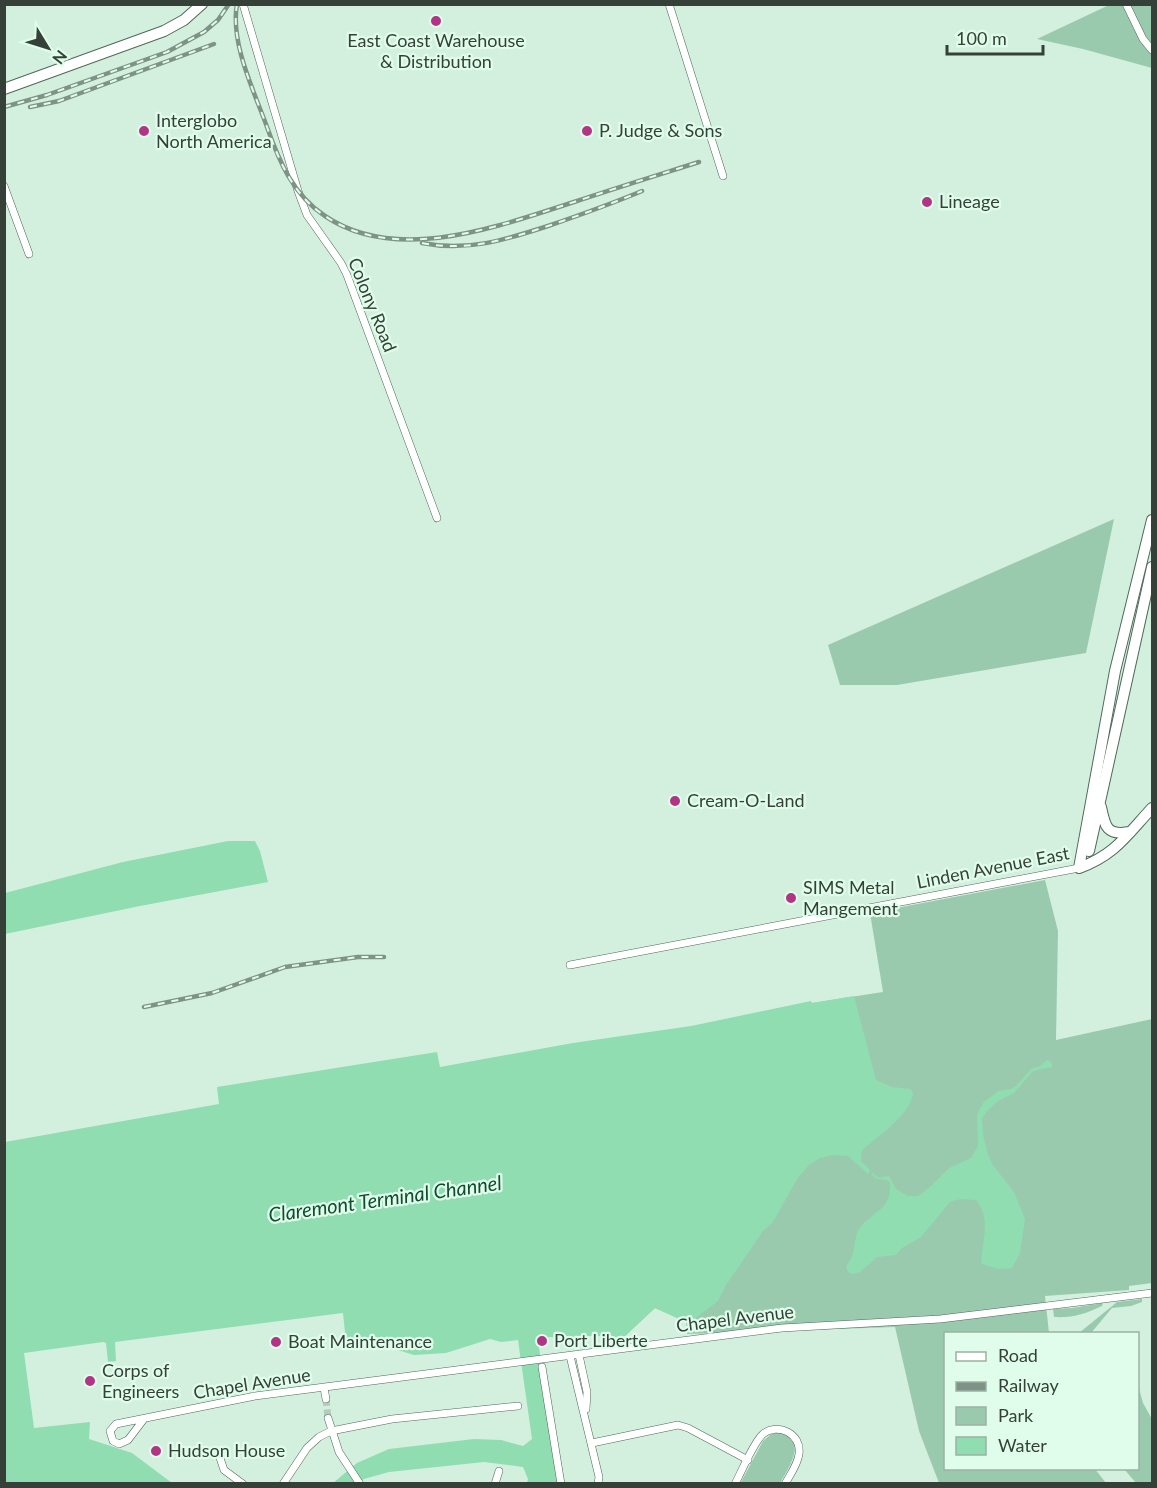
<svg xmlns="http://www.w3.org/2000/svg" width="1157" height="1488" font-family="Lato,sans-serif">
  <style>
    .green { fill: #9acaad }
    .water { fill: #8fddb0 }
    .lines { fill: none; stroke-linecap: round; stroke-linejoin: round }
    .street-tunnel { stroke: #b3cdbd; stroke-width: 7; stroke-dasharray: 7 3.5; stroke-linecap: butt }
    .street-casing { stroke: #506859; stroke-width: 8 }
    .secondary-casing { stroke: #506859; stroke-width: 12 }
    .street { stroke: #fff; stroke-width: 7 }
    .secondary { stroke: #fff; stroke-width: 10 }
    .rail-casing { stroke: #7e9286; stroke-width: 4.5 }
    .rail { stroke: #e0fdeb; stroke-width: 2; stroke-dasharray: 7; stroke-linecap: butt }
    .poi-dot { fill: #b13485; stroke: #e0fdeb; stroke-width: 2 }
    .labels { text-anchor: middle; stroke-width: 4.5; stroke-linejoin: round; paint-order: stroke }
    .poi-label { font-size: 18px; fill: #354039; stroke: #e0fdeb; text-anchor: start }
    .street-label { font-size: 18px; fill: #354039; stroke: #e0fdeb }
    .water-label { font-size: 20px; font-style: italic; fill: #104c30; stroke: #e0fdeb }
  </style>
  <rect width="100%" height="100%" fill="#d3f0de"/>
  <g class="green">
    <polygon points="1109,5 1152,5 1152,68 1083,49 1037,39"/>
    <polygon points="1114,519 1086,653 897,685 840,685 828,645"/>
    <polygon points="1045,880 1058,931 1056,1040 1152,1019 1152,1283 1129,1286 1129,1290 1045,1296 1049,1333 946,1334 946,1468 1095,1469 1106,1483 939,1483 919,1431 895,1327 687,1334 686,1322 655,1308 625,1336 613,1338 594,1335 578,1338 812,1003 883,992 870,913"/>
    <polygon points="1142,1299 1142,1302 1131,1306 1112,1308 1091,1333 1079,1333 1117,1302"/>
    <path d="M1103 1303 1102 1306C1085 1314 1073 1318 1054 1317L1053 1309 1072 1308Z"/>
    <polygon points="1138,1385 1143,1403 1152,1419 1152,1483 1136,1483 1124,1469 1138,1468"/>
    <path d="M774 1432C811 1434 790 1466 780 1483L740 1484 763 1441Z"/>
  </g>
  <g class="water">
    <polygon points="228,841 255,841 260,851 268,882 140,906 5,934 5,893 123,862"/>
    <path d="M854 996 876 1080 892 1087 910 1089 913 1092C913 1113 877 1137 862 1150L861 1161 870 1170 868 1174 848 1156 833 1155 820 1158 809 1165 797 1179 773 1222 763 1231 726 1285 718 1301 692 1321 687 1322 655 1308 625 1336 613 1338 594 1335 578 1338 549 1337 538 1340 558 1483H527L528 1479 523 1467 484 1462 389 1472 364 1479 358 1483H333L357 1463 389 1449 474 1439 501 1440 523 1446 532 1439 518 1340 501 1342 490 1339 446 1353 414 1355 362 1339 346 1342 343 1313 115 1342 116 1361 108 1362 106 1343 103 1342 24 1353 34 1428 90 1422 89 1439 132 1453 172 1483 5 1484V1142L219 1104 217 1087 437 1052 440 1067 573 1043 691 1026 811 1001 812 1003Z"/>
    <path d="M1047 1060 1052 1063V1067L1033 1071 1014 1093 998 1101 988 1110 982 1118 983 1135 988 1154 992 1164 1014 1192 1025 1219 1020 1253 1012 1268 999 1269 982 1264 981 1261C983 1240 991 1217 976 1200L960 1199 950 1202 921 1237 902 1248 896 1255 877 1257 860 1272 853 1274 848 1272 846 1266C849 1262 852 1258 853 1253 855 1245 855 1236 859 1229 872 1211 892 1210 890 1183L887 1180 877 1179 871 1174 873 1173 879 1178 889 1176 896 1189 908 1196H918L930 1187 949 1168 971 1158 978 1146 977 1115 983 1103 998 1091 1011 1089 1016 1086 1031 1069 1040 1066Z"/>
  </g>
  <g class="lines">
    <polyline class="street-tunnel" points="326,1399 328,1418"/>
    <defs>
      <g id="street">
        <polyline points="243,4 298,191 307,215 341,263 347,275 437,518"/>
        <polyline points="669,4 723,176"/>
        <polyline points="1126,4 1143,39 1152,50"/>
        <polyline points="4,186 29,254"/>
        <polyline points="570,965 1079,868"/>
        <polyline points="579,1355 587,1392 586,1409"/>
        <polyline points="570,1356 599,1477 598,1484"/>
        <polyline points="542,1367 561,1484"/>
        <polyline points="324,1388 326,1399"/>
        <polyline points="328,1418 339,1452 360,1484"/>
        <polyline points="144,1419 128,1440 119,1444 113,1441 110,1431 116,1424 255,1396 782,1328 940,1319 1152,1293"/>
        <polyline points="592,1443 678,1425 688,1428 748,1460"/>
        <polyline points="220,1458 224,1470 243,1484"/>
        <polyline points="283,1484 307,1448 319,1437 331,1431 392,1419 518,1406"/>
        <polyline points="495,1484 499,1471"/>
        <path d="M735 1484C742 1471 753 1443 763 1434 778 1422 802 1434 799 1454 798 1464 790 1475 785 1484"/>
      </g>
      <g id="secondary">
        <polyline points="4,89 164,31 184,20 202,4"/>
        <path d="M1152 520 1115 671 1079 868C1115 855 1127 835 1152 808"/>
        <path d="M1101 807C1105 827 1107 836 1130 832"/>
        <polyline points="1089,851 1152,567"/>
      </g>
    </defs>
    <use href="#street" class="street-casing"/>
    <use href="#secondary" class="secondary-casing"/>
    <use href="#street" class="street"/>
    <use href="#secondary" class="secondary"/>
    <defs>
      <g id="rail">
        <path d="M237 4C230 43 254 91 267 127 279 161 293 195 325 216 397 265 499 226 574 202 616 188 658 175 699 162"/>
        <polyline points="4,107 47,95 167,52 204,32 218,20 229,4"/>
        <polyline points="30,107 59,101 214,44"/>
        <path d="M422 243C467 252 505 240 548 226 580 215 611 204 642 191"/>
        <polyline points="144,1007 212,993 285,967 358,957 384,957"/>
      </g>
    </defs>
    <use href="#rail" class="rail-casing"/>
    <use href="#rail" class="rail"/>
  </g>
  <g class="poi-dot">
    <circle cx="436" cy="21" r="6"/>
    <circle cx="144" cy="131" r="6"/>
    <circle cx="587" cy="131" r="6"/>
    <circle cx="927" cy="202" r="6"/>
    <circle cx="675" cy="801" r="6"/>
    <circle cx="791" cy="898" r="6"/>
    <circle cx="542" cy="1341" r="6"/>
    <circle cx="276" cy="1342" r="6"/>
    <circle cx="90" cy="1381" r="6"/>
    <circle cx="156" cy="1451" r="6"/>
  </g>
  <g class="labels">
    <g class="poi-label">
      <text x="436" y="47" text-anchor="middle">East Coast Warehouse<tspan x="436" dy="21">&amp; Distribution</tspan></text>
      <text x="156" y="127">Interglobo<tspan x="156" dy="21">North America</tspan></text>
      <text x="599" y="137">P. Judge &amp; Sons</text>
      <text x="939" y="208">Lineage</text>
      <text x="687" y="807">Cream-O-Land</text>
      <text x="803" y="894">SIMS Metal<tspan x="803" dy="21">Mangement</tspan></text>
      <text x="554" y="1347">Port Liberte</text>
      <text x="288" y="1348">Boat Maintenance</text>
      <text x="102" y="1377">Corps of<tspan x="102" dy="21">Engineers</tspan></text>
      <text x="168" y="1457">Hudson House</text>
    </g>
    <g class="street-label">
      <text transform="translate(372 305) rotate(68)" y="6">Colony Road</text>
      <text transform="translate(993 868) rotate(-11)" y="6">Linden Avenue East</text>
      <text transform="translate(735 1319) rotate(-7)" y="6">Chapel Avenue</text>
      <text transform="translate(252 1384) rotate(-9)" y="6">Chapel Avenue</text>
    </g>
    <g class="water-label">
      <text transform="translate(385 1199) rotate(-8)" y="7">Claremont Terminal Channel</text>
    </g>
  </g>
  <rect width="1157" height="1488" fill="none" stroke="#354039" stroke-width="12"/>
  <rect x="944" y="1332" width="195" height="138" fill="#e0fdeb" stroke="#9cb1a4" stroke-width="1.5"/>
  <rect x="956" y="1352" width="30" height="9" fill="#ffffff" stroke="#9cb1a4" stroke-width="1.5"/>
  <text x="998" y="1362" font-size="18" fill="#354039">Road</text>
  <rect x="956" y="1382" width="30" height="9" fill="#7e9286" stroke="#9cb1a4" stroke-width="1.5"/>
  <text x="998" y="1392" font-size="18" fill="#354039">Railway</text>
  <rect x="956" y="1407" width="30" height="18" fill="#9acaad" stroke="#9cb1a4" stroke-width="1.5"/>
  <text x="998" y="1422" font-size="18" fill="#354039">Park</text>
  <rect x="956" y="1437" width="30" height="18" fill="#8fddb0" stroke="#9cb1a4" stroke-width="1.5"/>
  <text x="998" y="1452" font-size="18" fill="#354039">Water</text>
  <g transform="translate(48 48) rotate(128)" stroke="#e0fdeb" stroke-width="4.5" paint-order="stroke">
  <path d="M0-4.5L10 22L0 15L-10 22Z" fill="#354039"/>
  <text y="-9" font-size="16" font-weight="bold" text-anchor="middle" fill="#354039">N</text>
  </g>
  <path d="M947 45v9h96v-9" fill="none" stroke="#354039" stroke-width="3"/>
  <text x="956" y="45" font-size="18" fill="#354039" stroke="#e0fdeb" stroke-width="4.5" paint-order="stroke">100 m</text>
</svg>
